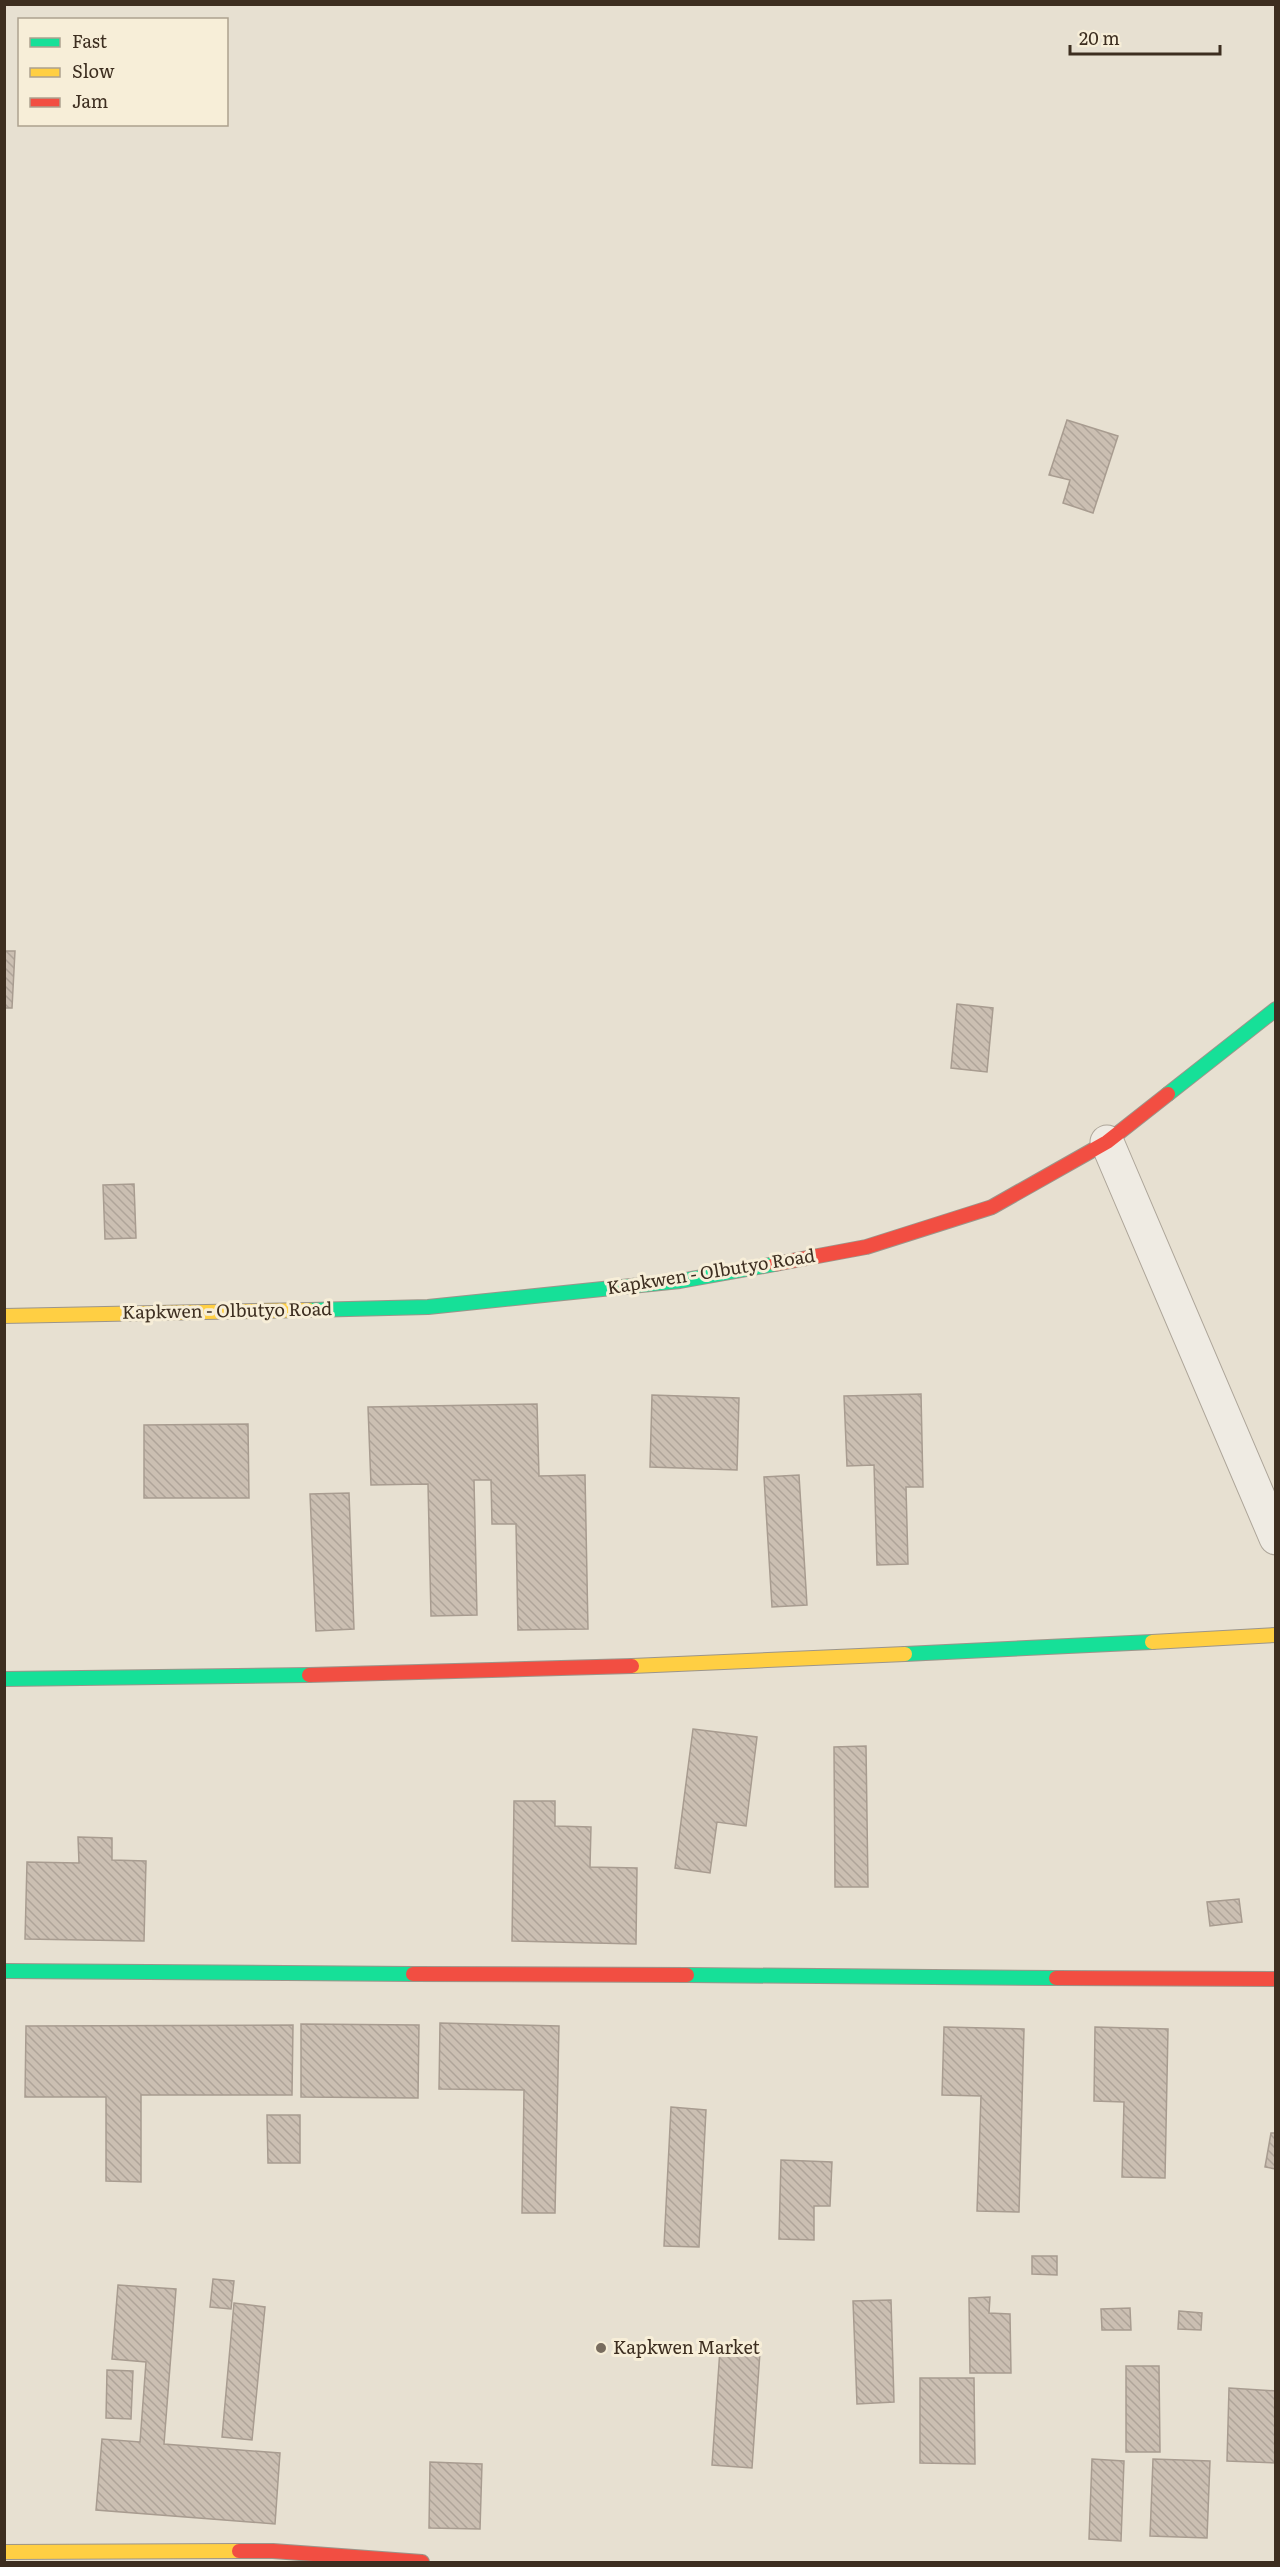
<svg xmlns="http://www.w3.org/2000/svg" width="1280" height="2567" font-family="Literata,serif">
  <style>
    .building { fill: url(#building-back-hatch); stroke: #a89c90; stroke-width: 1.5 }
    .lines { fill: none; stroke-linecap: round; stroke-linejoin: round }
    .street-casing { stroke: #ada599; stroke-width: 35 }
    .fast-casing { stroke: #9c958a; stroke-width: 16 }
    .slow-casing { stroke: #9c958a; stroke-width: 16 }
    .jam-casing { stroke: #9c958a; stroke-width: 16 }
    .street { stroke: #efebe3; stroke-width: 33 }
    .fast { stroke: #16e098; stroke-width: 14 }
    .slow { stroke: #ffcf43; stroke-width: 14 }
    .jam { stroke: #f24e42; stroke-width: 14 }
    .poi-dot { fill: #786c5e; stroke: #f7eed8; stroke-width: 2 }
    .labels { text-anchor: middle; stroke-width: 6; stroke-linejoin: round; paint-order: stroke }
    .street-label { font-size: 18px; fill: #3d2e20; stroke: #f7eed8 }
    .poi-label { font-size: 18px; fill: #3d2e20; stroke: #f7eed8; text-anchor: start }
  </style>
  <defs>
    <pattern id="building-back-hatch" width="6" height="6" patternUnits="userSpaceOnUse" patternTransform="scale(1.5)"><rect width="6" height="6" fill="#cbbfb2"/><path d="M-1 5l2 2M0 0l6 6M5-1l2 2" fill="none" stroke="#afa499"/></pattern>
  </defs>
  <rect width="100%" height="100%" fill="#e7e0d1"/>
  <g class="building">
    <polygon points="1067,420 1118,436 1093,513 1063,503 1070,480 1049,475"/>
    <polygon points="4,951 15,951 12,1008 4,1008"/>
    <polygon points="957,1004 993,1008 987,1072 951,1068"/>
    <polygon points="134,1184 136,1238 105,1239 103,1185"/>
    <polygon points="921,1394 923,1487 906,1487 908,1564 877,1565 874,1465 847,1466 844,1396"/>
    <polygon points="652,1395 739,1398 737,1470 650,1467"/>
    <polygon points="537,1404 539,1476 585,1475 588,1629 518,1630 516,1524 492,1524 491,1480 474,1480 477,1615 431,1616 428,1484 371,1485 368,1407"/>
    <polygon points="248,1424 249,1498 144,1498 144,1425"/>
    <polygon points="799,1475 807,1605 772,1607 764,1477"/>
    <polygon points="349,1493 354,1629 316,1631 310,1494"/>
    <polygon points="693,1729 757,1737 746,1826 717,1822 710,1873 675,1868"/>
    <polygon points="866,1746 868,1887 835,1887 834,1747"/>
    <polygon points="514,1801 555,1801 555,1826 591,1827 590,1867 637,1868 636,1944 512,1941"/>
    <polygon points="78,1837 112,1838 112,1860 146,1861 144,1941 25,1939 27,1862 79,1863"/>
    <polygon points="1239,1899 1242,1922 1210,1926 1207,1902"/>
    <polygon points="440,2023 559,2026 555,2213 522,2213 524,2090 439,2089"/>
    <polygon points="301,2024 419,2025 418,2098 301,2097"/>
    <polygon points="293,2025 292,2095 141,2095 141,2182 106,2181 106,2097 25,2097 26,2026"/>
    <polygon points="944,2027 1024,2029 1019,2212 977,2211 981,2096 942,2095"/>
    <polygon points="1095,2027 1168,2029 1165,2178 1122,2177 1124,2102 1094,2101"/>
    <polygon points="671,2107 706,2110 699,2247 664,2246"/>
    <polygon points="267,2115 300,2115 300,2163 268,2163"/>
    <polygon points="1271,2133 1276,2133 1276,2169 1265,2167"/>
    <polygon points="781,2160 832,2162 830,2206 814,2206 814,2240 779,2239"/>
    <polygon points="1032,2256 1057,2256 1057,2275 1032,2274"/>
    <polygon points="213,2279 234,2281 231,2309 210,2307"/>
    <polygon points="118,2285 176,2289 164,2444 280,2453 275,2524 96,2510 102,2439 140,2442 146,2362 112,2359"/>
    <polygon points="990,2297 989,2313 1010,2314 1011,2373 970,2373 969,2298"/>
    <polygon points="891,2300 894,2402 857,2404 853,2301"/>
    <polygon points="234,2303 265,2307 252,2440 222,2437"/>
    <polygon points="1130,2308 1131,2330 1102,2330 1101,2309"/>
    <polygon points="1179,2311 1202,2313 1201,2330 1178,2329"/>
    <polygon points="720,2349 760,2352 752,2468 712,2465"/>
    <polygon points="1126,2366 1159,2366 1160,2452 1126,2452"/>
    <polygon points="107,2370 133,2371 131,2419 106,2418"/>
    <polygon points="920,2378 974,2378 975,2464 920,2463"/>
    <polygon points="1229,2388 1276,2391 1276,2463 1227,2461"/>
    <polygon points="1092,2459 1124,2461 1121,2541 1089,2539"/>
    <polygon points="1153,2459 1210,2461 1207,2538 1150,2536"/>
    <polygon points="430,2462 482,2464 480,2529 429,2528"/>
  </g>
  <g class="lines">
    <defs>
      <polyline id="street" points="1107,1142 1276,1538"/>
      <g id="fast">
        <polyline points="1168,1094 1276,1009"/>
        <polyline points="309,1310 428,1307 680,1281 775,1264"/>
        <polyline points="905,1654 1152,1642"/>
        <polyline points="4,1679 309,1675"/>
        <polyline points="4,1971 413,1974"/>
        <polyline points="687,1975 1056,1978"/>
      </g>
      <g id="slow">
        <polyline points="4,1316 309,1310"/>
        <polyline points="1152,1642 1276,1635"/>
        <polyline points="632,1666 905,1654"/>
        <polyline points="4,2552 239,2551"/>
      </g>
      <g id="jam">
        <polyline points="775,1264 866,1247 992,1207 1107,1142 1168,1094"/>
        <polyline points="309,1675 632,1666"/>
        <polyline points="413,1974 687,1975"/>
        <polyline points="1056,1978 1276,1979"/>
        <polyline points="239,2551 273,2551 422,2562"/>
      </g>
    </defs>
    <use href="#street" class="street-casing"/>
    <use href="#fast" class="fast-casing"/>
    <use href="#slow" class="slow-casing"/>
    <use href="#jam" class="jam-casing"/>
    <use href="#street" class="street"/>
    <use href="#fast" class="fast"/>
    <use href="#slow" class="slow"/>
    <use href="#jam" class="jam"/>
  </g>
  <circle class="poi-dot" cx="601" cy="2348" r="6"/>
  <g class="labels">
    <g class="street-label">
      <text transform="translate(711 1272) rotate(-9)" y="6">Kapkwen - Olbutyo Road</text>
      <text transform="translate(227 1311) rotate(-1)" y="6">Kapkwen - Olbutyo Road</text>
    </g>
    <g class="poi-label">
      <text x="613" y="2354">Kapkwen Market</text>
    </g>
  </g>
  <rect width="1280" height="2567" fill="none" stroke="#3d2e20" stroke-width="12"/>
  <rect x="18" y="18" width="210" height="108" fill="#f7eed8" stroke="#ada18e" stroke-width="1.5"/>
  <rect x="30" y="38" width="30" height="9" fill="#16e098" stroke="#ada18e" stroke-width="1.5"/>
  <text x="72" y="48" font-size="18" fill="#3d2e20">Fast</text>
  <rect x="30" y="68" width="30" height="9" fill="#ffcf43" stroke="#ada18e" stroke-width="1.5"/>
  <text x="72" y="78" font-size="18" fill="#3d2e20">Slow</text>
  <rect x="30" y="98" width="30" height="9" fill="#f24e42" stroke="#ada18e" stroke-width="1.5"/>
  <text x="72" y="108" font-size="18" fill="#3d2e20">Jam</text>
  <path d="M1070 45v9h150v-9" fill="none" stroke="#3d2e20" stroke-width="3"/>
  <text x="1079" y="45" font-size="18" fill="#3d2e20" stroke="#f7eed8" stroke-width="4.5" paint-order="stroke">20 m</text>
</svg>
